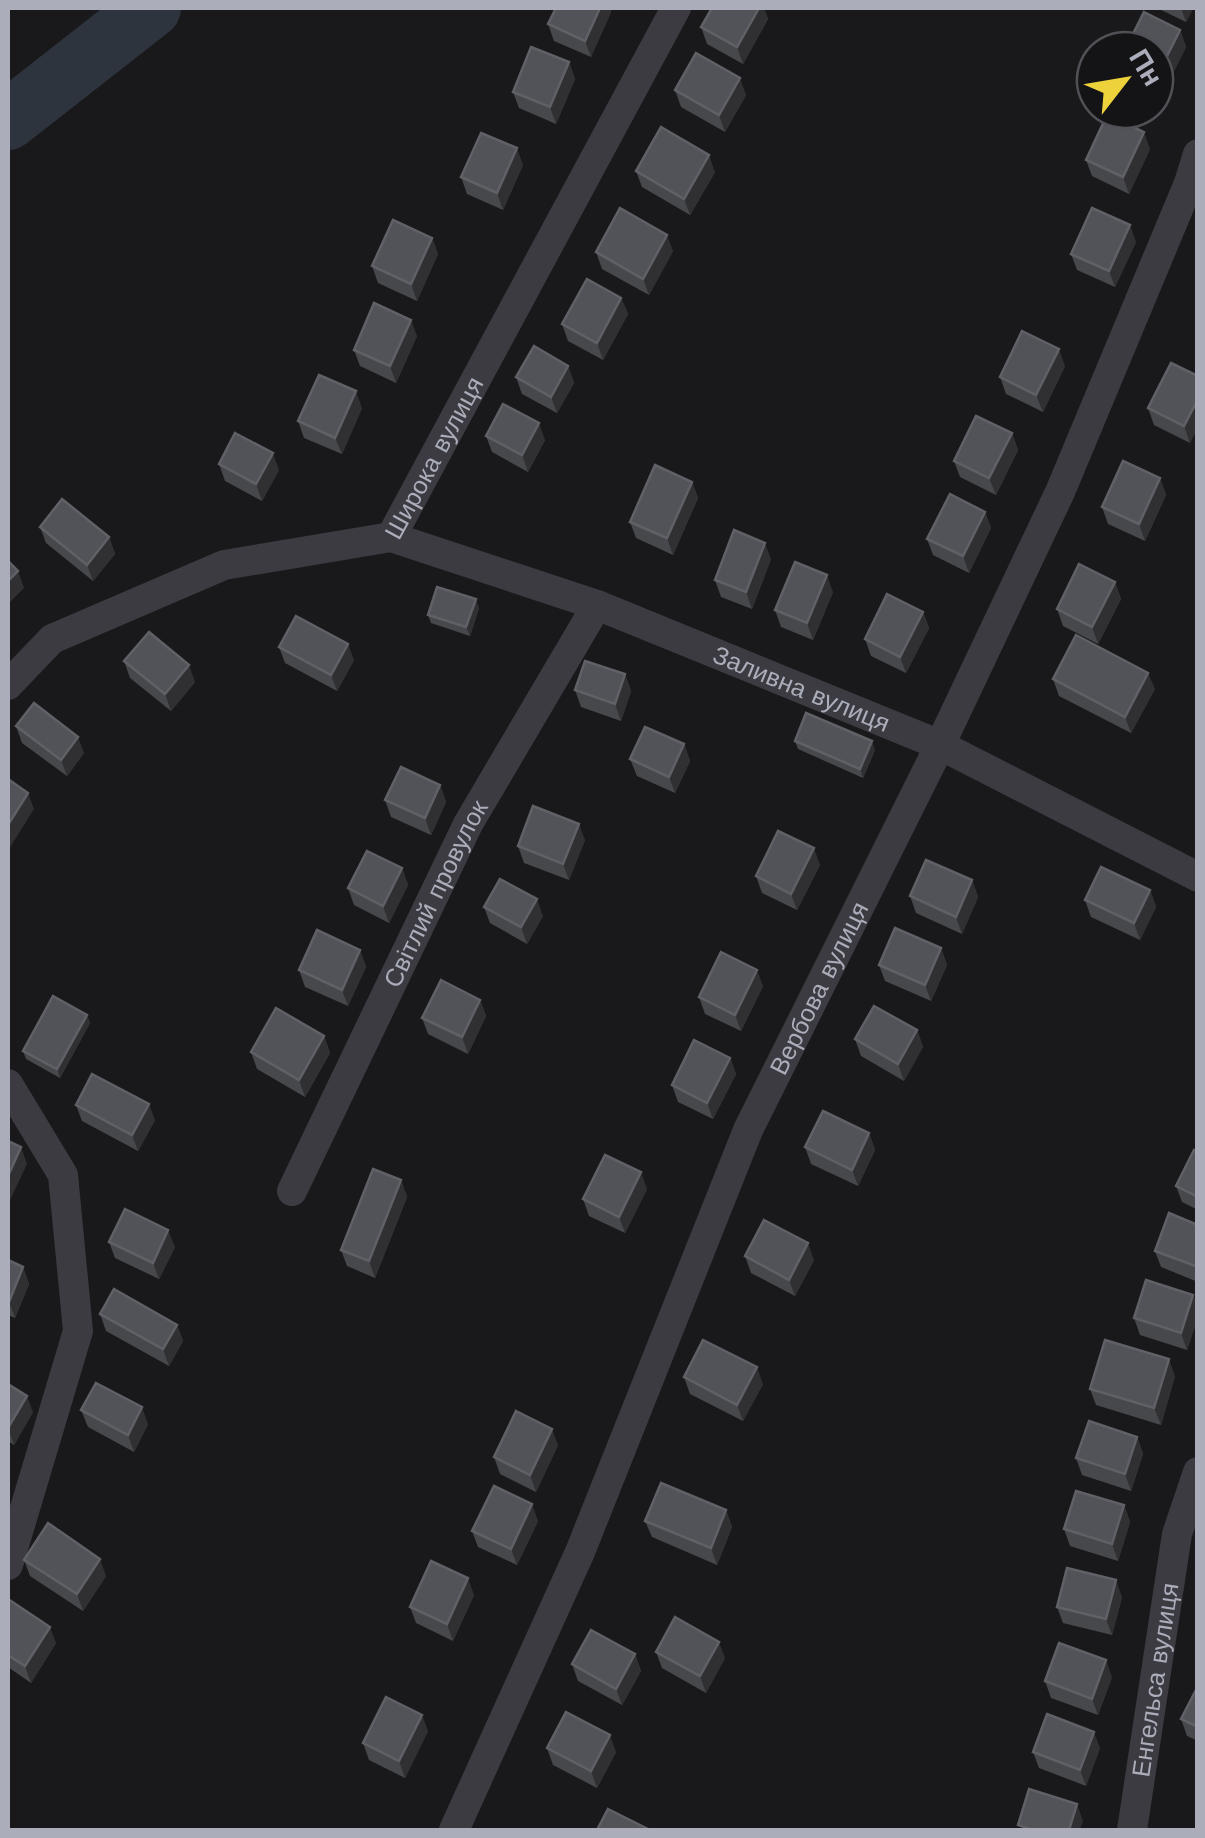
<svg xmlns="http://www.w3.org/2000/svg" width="1205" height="1838" font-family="'Work Sans',sans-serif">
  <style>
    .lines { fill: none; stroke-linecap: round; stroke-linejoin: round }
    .river { stroke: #2e343e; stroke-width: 60 }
    .minor { stroke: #3b3b41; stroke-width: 30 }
    .wall { fill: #47484c }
    .shaded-wall { fill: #303033 }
    .building { fill: #525358; stroke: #606167; stroke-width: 2.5 }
    .labels { text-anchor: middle; stroke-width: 8; stroke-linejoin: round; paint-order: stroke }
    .street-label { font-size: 25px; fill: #abadba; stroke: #141315 }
  </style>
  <rect width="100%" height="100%" fill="#19181a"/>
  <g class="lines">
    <polyline class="river" points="8,120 151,8"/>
    <g class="minor">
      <path id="s1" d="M391 537 676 8"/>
      <path id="s2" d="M8 685 52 639 224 565 391 537 597 605 940 745 1198 877"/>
      <polyline points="8,1084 63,1175 78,1331 8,1565"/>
      <path id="s3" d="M292 1191 468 824 597 605"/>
      <path id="s4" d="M454 1830 580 1552 748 1130 940 745 1060 492 1189 183 1198 154"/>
      <path id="s5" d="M1132 1830 1177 1534 1198 1472"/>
    </g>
  </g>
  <g class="wall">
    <polygon points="556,8 610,8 611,12 591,57 554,41 548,24"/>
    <polygon points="712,8 764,8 768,19 743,64 707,44 701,27"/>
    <polygon points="1157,8 1193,8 1186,22"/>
    <polygon points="1180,30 1186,47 1163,93 1155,89 1155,50"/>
    <polygon points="569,62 575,79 556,124 519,108 513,92"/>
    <polygon points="675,90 746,95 725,132 681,107"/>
    <polygon points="1150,149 1129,194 1092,176 1086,160"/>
    <polygon points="523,165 503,210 467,194 461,177"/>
    <polygon points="636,171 715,172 690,215 642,187"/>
    <polygon points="432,238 438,254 417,301 378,283 372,266"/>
    <polygon points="1136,242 1115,287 1077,270 1071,254"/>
    <polygon points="673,251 649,295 602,269 596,252"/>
    <polygon points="621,298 628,314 603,360 568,341 562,324"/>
    <polygon points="417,336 396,383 360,366 354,350"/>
    <polygon points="1171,363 1190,443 1154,425 1148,408"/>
    <polygon points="568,366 574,383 557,413 522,394 516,377"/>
    <polygon points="1065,366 1043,412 1006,394 1000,377"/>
    <polygon points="362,408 342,454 304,438 298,421"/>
    <polygon points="1012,433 1018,450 996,495 960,477 954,461"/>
    <polygon points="486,436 545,440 528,472 492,452"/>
    <polygon points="219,464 279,470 262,501 225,481"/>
    <polygon points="1160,478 1166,495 1145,541 1108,524 1102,507"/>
    <polygon points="692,482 698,498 673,555 636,538 630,522"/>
    <polygon points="985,512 991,528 969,573 933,555 927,539"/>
    <polygon points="40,527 109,537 115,554 93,581 46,543"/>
    <polygon points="771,559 752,609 721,597 715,580"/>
    <polygon points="1115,582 1121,599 1098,644 1063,626 1057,609"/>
    <polygon points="833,592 813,640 781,627 775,610"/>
    <polygon points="479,608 470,636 431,623 428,615"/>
    <polygon points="923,612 929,628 906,673 871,656 865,639"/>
    <polygon points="279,647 354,660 337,691 285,663"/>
    <polygon points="124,661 195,682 171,711 130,678"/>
    <polygon points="625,674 631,691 621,721 581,707 575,690"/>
    <polygon points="1053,679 1155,689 1131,733 1059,696"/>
    <polygon points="16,726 84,753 67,776 22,743"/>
    <polygon points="795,741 875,750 863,778 798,749"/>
    <polygon points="684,744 690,761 675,793 637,776 630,759"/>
    <polygon points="440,785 446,802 431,835 391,817 385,800"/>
    <polygon points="585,840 569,880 524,863 518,846"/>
    <polygon points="820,865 797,910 762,893 756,876"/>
    <polygon points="402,868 408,885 389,923 354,905 348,888"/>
    <polygon points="972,880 978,897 962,934 916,913 910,896"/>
    <polygon points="1150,890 1156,907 1140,940 1091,917 1085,900"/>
    <polygon points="484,907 543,916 527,944 490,923"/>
    <polygon points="941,948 947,965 931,1001 885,981 879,965"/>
    <polygon points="360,950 366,967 348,1006 305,987 299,970"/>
    <polygon points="763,986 741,1031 705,1014 699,997"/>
    <polygon points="480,1000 486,1016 468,1054 428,1034 422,1018"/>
    <polygon points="87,1015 90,1023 60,1078 26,1059 23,1051"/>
    <polygon points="917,1030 923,1047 904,1081 861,1056 855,1039"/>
    <polygon points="324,1036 330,1053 305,1097 257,1069 251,1052"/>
    <polygon points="730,1058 736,1074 713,1119 678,1102 672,1085"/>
    <polygon points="76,1105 155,1120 138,1151 82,1121"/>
    <polygon points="869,1133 875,1150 858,1186 811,1164 805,1147"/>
    <polygon points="1198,1151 1198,1210 1182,1202 1176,1186"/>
    <polygon points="401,1180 407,1197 375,1278 347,1266 341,1250"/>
    <polygon points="647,1189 625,1233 589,1216 583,1199"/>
    <polygon points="1198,1225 1198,1282 1161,1267 1155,1251"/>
    <polygon points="109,1242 175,1247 159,1279 115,1258"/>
    <polygon points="745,1256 814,1260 795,1296 751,1273"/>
    <polygon points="8,1260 23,1267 29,1284 15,1318 8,1315"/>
    <polygon points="1193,1295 1198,1306 1198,1317 1187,1350 1140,1335 1134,1318"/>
    <polygon points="100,1314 177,1325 183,1341 169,1366 106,1331"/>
    <polygon points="1175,1376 1161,1425 1096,1405 1090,1389"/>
    <polygon points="684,1377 763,1384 743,1421 690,1394"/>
    <polygon points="8,1384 33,1412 14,1445 8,1441"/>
    <polygon points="81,1410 148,1424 134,1452 88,1427"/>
    <polygon points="1137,1437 1143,1454 1131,1491 1082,1475 1076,1458"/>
    <polygon points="558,1445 536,1492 500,1474 494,1457"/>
    <polygon points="1124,1505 1130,1522 1118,1561 1070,1546 1064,1529"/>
    <polygon points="726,1510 732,1527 717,1565 652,1537 645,1521"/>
    <polygon points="538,1521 517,1565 478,1547 472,1531"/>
    <polygon points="24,1560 106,1576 83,1611 30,1576"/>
    <polygon points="474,1595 453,1641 416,1623 410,1607"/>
    <polygon points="1122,1597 1112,1635 1063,1623 1057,1607"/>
    <polygon points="8,1599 56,1643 31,1683 8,1667"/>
    <polygon points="656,1652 725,1658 706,1693 662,1668"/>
    <polygon points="635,1654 641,1671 622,1705 578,1681 572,1664"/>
    <polygon points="1112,1677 1098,1715 1051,1698 1045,1681"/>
    <polygon points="1198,1686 1198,1741 1187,1736 1181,1719"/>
    <polygon points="428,1731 405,1778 369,1760 363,1743"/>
    <polygon points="547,1748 616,1752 597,1788 553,1765"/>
    <polygon points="1100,1748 1086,1786 1039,1768 1033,1752"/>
  </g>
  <g class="shaded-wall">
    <polygon points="600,8 610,8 611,12 591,57 585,41"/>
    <polygon points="759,8 764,8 768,19 743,64 737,47"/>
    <polygon points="1181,8 1193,8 1186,22"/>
    <polygon points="1180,30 1186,47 1163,93 1157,76"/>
    <polygon points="569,62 575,79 556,124 550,107"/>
    <polygon points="740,78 746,95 725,132 719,115"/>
    <polygon points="1144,132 1150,149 1129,194 1123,177"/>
    <polygon points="517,148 523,165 503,210 497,193"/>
    <polygon points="709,155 715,172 690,215 684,199"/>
    <polygon points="1130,225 1136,242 1115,287 1109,271"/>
    <polygon points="667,235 673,251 649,295 643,279"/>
    <polygon points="432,238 438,254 417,301 411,284"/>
    <polygon points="621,298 628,314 603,360 597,343"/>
    <polygon points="411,320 417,336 396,383 390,366"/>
    <polygon points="1059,349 1065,366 1043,412 1036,395"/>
    <polygon points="568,366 574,383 557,413 551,397"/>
    <polygon points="356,391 362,408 342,454 335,438"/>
    <polygon points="1198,399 1198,428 1190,443 1184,426"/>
    <polygon points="539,423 545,440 528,472 522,455"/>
    <polygon points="1012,433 1018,450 996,495 989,478"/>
    <polygon points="273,453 279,470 262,501 256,484"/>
    <polygon points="1160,478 1166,495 1145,541 1139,524"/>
    <polygon points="692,482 698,498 673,555 667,538"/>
    <polygon points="985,512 991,528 969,573 963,556"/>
    <polygon points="109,537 115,554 93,581 87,565"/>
    <polygon points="765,543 771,559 752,609 746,592"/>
    <polygon points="18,571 24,588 8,604 8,581"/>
    <polygon points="827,575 833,592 813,640 807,623"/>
    <polygon points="1115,582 1121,599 1098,644 1092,627"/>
    <polygon points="476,599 479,608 470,636 466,627"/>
    <polygon points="923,612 929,628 906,673 900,657"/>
    <polygon points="348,644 354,660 337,691 331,675"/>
    <polygon points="189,665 195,682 171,711 165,694"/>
    <polygon points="1148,673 1155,689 1131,733 1125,717"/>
    <polygon points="625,674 631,691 621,721 615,704"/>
    <polygon points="78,737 84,753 67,776 61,760"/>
    <polygon points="872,741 875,750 863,778 860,769"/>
    <polygon points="684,744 690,761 675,793 669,777"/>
    <polygon points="440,785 446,802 431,835 425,818"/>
    <polygon points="28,793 34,809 9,849 8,844 8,825"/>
    <polygon points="579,824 585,840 569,880 563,864"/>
    <polygon points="814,848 820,865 797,910 791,894"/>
    <polygon points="402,868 408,885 389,923 383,906"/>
    <polygon points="972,880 978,897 962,934 956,917"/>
    <polygon points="1150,890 1156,907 1140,940 1134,923"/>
    <polygon points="537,899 543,916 527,944 521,927"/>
    <polygon points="941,948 947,965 931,1001 925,985"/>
    <polygon points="360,950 366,967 348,1006 342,990"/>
    <polygon points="757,970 763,986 741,1031 735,1015"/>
    <polygon points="480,1000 486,1016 468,1054 462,1037"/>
    <polygon points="87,1015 90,1023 60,1078 57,1069"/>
    <polygon points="917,1030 923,1047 904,1081 898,1064"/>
    <polygon points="324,1036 330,1053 305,1097 299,1080"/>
    <polygon points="730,1058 736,1074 713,1119 707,1103"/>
    <polygon points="149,1104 155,1120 138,1151 132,1135"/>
    <polygon points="869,1133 875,1150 858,1186 852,1170"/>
    <polygon points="21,1147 27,1164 10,1200 8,1192 8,1176"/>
    <polygon points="641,1172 647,1189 625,1233 619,1217"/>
    <polygon points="401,1180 407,1197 375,1278 369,1261"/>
    <polygon points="168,1230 175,1247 159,1279 153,1263"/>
    <polygon points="808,1243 814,1260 795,1296 789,1280"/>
    <polygon points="23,1267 29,1284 15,1318 9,1302"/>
    <polygon points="1193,1295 1198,1306 1198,1317 1187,1350 1181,1333"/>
    <polygon points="177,1325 183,1341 169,1366 163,1349"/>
    <polygon points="1169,1359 1175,1376 1161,1425 1154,1408"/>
    <polygon points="757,1367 763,1384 743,1421 737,1405"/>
    <polygon points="27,1396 33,1412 14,1445 8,1428"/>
    <polygon points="142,1407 148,1424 134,1452 128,1435"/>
    <polygon points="552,1429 558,1445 536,1492 530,1475"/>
    <polygon points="1137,1437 1143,1454 1131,1491 1125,1474"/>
    <polygon points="532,1504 538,1521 517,1565 511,1549"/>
    <polygon points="1124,1505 1130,1522 1118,1561 1112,1544"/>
    <polygon points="726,1510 732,1527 717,1565 711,1548"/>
    <polygon points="100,1559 106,1576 83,1611 77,1594"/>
    <polygon points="468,1578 474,1595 453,1641 447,1624"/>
    <polygon points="1116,1580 1122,1597 1112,1635 1106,1619"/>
    <polygon points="50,1627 56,1643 31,1683 25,1666"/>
    <polygon points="719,1642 725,1658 706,1693 700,1676"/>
    <polygon points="635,1654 641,1671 622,1705 616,1689"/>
    <polygon points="1106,1660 1112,1677 1098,1715 1092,1699"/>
    <polygon points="422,1715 428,1731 405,1778 399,1761"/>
    <polygon points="1094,1732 1100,1748 1086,1786 1080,1770"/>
    <polygon points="610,1735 616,1752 597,1788 591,1771"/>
    <polygon points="1077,1804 1083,1821 1080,1830 1069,1830"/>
  </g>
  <g class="building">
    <polygon points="556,8 600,8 585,41 548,24"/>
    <polygon points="712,8 759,8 737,47 701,27"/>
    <polygon points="1144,12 1180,30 1157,76 1155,75 1155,50 1125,50"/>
    <polygon points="531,47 569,62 550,107 513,92"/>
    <polygon points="696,53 740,78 719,115 675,90"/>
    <polygon points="1107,115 1144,132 1123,177 1086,160"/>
    <polygon points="661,127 709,155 684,199 636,171"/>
    <polygon points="481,133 517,148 497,193 461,177"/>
    <polygon points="620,208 667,235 643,279 596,252"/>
    <polygon points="1092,208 1130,225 1109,271 1071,254"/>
    <polygon points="393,220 432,238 411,284 372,266"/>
    <polygon points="587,279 621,298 597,343 562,324"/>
    <polygon points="374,303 411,320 390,366 354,350"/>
    <polygon points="1022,331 1059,349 1036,395 1000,377"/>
    <polygon points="534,346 568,366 551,397 516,377"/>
    <polygon points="1171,363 1198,376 1198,399 1184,426 1148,408"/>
    <polygon points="319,375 356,391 335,438 298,421"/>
    <polygon points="503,404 539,423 522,455 486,436"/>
    <polygon points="976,416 1012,433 989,478 954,461"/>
    <polygon points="235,433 273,453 256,484 219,464"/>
    <polygon points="1123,461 1160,478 1139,524 1102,507"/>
    <polygon points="655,465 692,482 667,538 630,522"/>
    <polygon points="950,494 985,512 963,556 927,539"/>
    <polygon points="62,499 109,537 87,565 40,527"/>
    <polygon points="734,530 765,543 746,592 715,580"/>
    <polygon points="8,561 18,571 8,581"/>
    <polygon points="795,562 827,575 807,623 775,610"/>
    <polygon points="1079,564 1115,582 1092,627 1057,609"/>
    <polygon points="437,587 476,599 466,627 428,615"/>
    <polygon points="887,594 923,612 900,657 865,639"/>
    <polygon points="296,616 348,644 331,675 279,647"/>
    <polygon points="149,632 189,665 165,694 124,661"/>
    <polygon points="1076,635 1148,673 1125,717 1053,679"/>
    <polygon points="585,661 625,674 615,704 575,690"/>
    <polygon points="34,703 78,737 61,760 16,726"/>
    <polygon points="806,713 872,741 860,769 795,741"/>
    <polygon points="645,727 684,744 669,777 630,759"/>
    <polygon points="401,767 440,785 425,818 385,800"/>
    <polygon points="8,779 28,793 8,825"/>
    <polygon points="533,806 579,824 563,864 518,846"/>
    <polygon points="778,831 814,848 791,894 756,876"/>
    <polygon points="367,851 402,868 383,906 348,888"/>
    <polygon points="926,860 972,880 956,917 910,896"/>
    <polygon points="1101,867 1150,890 1134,923 1085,900"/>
    <polygon points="500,879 537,899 521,927 484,907"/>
    <polygon points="895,928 941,948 925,985 879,965"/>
    <polygon points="317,930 360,950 342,990 299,970"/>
    <polygon points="721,952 757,970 735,1015 699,997"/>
    <polygon points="441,980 480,1000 462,1037 422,1018"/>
    <polygon points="53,996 87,1015 57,1069 23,1051"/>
    <polygon points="874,1006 917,1030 898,1064 855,1039"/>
    <polygon points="276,1008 324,1036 299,1080 251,1052"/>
    <polygon points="694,1040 730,1058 707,1103 672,1085"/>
    <polygon points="92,1074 149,1104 132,1135 76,1105"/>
    <polygon points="823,1111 869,1133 852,1170 805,1147"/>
    <polygon points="8,1141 21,1147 8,1176"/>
    <polygon points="1194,1150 1198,1151 1198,1197 1176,1186"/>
    <polygon points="605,1155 641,1172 619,1217 583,1199"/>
    <polygon points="373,1169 401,1180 369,1261 341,1250"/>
    <polygon points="125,1209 168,1230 153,1263 109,1242"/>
    <polygon points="1169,1213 1198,1225 1198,1267 1155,1251"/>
    <polygon points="764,1220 808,1243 789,1280 745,1256"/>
    <polygon points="8,1260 23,1267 9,1302 8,1301"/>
    <polygon points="1146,1280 1193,1295 1181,1333 1134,1318"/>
    <polygon points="114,1289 177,1325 163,1349 100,1314"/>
    <polygon points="703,1340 757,1367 737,1405 684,1377"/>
    <polygon points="1105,1340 1169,1359 1154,1408 1090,1389"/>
    <polygon points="96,1383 142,1407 128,1435 81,1410"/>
    <polygon points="8,1384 27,1396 8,1428"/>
    <polygon points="516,1411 552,1429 530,1475 494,1457"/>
    <polygon points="1089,1421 1137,1437 1125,1474 1076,1458"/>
    <polygon points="661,1483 726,1510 711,1548 645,1521"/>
    <polygon points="494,1486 532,1504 511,1549 472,1531"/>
    <polygon points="1076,1491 1124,1505 1112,1544 1064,1529"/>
    <polygon points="48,1523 100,1559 77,1594 24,1560"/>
    <polygon points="431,1561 468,1578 447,1624 410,1607"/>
    <polygon points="1067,1568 1116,1580 1106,1619 1057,1607"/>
    <polygon points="8,1599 50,1627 25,1666 8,1655"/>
    <polygon points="675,1617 719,1642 700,1676 656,1652"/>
    <polygon points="591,1630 635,1654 616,1689 572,1664"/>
    <polygon points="1059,1643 1106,1660 1092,1699 1045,1681"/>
    <polygon points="1198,1686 1198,1727 1181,1719"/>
    <polygon points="386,1697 422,1715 399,1761 363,1743"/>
    <polygon points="566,1712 610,1735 591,1771 547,1748"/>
    <polygon points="1047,1714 1094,1732 1080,1770 1033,1752"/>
    <polygon points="1029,1789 1077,1804 1069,1830 1033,1830 1018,1825"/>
    <polygon points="608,1809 650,1830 597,1830"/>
  </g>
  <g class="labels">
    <g class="street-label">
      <text dy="9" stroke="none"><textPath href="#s1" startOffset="90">Широка вулиця</textPath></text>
      <text dy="9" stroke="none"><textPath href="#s2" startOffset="858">Заливна вулиця</textPath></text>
      <text dy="9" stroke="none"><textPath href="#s3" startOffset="330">Світлий провулок</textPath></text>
      <text dy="9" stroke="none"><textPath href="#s4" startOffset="918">Вербова вулиця</textPath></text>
      <text dy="9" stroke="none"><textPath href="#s5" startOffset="152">Енгельса вулиця</textPath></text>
    </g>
  </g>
  <rect width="1205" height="1838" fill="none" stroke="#abadba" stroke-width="20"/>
  <g transform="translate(1125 80) rotate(59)"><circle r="48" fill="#141315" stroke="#505157" stroke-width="2.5"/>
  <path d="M0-8L18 38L0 25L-18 38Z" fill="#eed23c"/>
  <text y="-15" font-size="28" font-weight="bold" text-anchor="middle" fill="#abadba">Пн</text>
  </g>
</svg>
